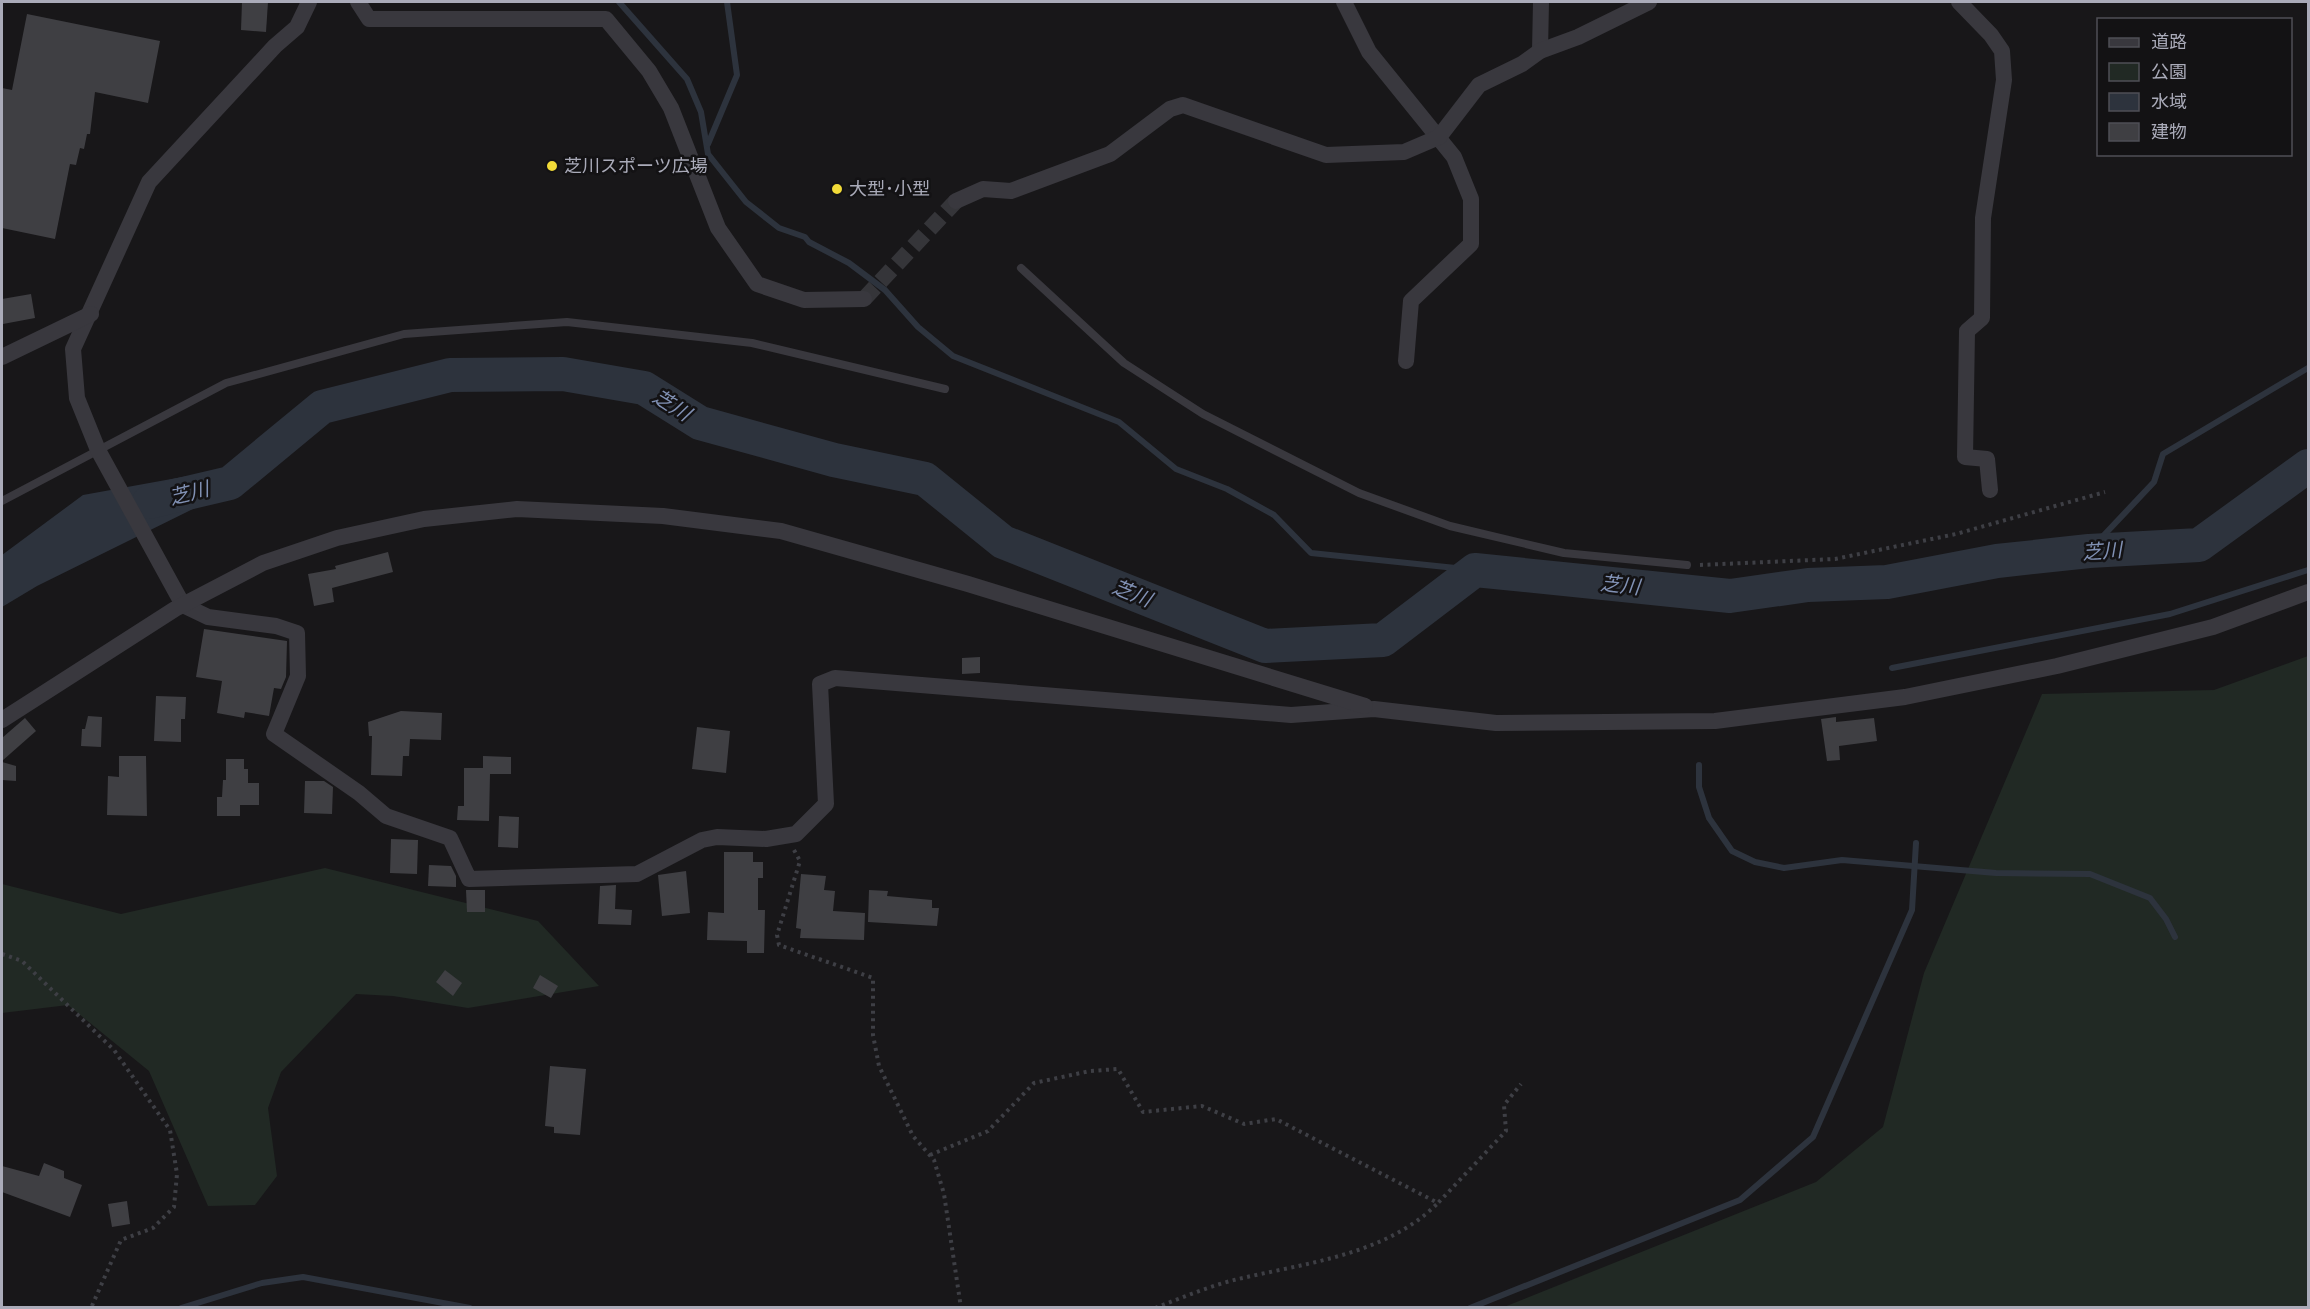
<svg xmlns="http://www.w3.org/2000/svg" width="2310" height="1309" font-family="Raleway,'Noto Sans JP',sans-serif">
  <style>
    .green { fill: #212924 }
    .water { fill: #2d333d }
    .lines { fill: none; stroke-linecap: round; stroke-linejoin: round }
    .stream { stroke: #2d333d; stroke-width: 6 }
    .river { stroke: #2d333d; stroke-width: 34 }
    .building { fill: #3f3f43 }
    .street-tunnel { stroke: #353539; stroke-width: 16; stroke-dasharray: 16 8; stroke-linecap: butt }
    .path { stroke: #3e3f45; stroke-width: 4; stroke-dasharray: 3 4.5; stroke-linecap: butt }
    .lane { stroke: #39383e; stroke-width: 8 }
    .street { stroke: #39383e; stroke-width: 16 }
    .poi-dot { fill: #f1da38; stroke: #131214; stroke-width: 2 }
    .labels { text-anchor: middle; stroke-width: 5; stroke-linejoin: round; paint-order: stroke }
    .poi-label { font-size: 18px; fill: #aaabb9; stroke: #131214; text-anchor: start }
    .water-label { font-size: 20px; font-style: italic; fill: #8191b4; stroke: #131214 }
  </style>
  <rect width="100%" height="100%" fill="#181719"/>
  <g class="green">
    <polygon points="2308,656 2308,1307 1504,1307 1816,1182 1883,1127 1924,973 2042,694 2214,690"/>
    <polygon points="325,868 538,921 599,986 468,1008 393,996 356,994 281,1072 268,1108 277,1176 255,1205 208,1206 149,1071 68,1005 2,1013 2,884 121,914"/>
  </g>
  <polygon class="water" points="188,476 199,506 37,586 2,607 2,555 83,495"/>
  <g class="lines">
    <g class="stream">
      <polyline points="619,2 687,79 701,112 708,154 746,202 779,228 805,237 809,242 849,263 885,290 918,327 953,356 1119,422 1176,469 1227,489 1274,515 1311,553 1475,570"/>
      <polyline points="708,144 737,75 727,2"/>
      <polyline points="2089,551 2154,482 2163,454 2308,368"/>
      <polyline points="1892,668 2170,614 2308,570"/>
      <polyline points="1699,765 1699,787 1709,818 1732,851 1755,862 1784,868 1842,860 1996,873 2090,874 2150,898 2166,919 2175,937"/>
      <polyline points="181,1308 262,1283 303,1277 470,1308"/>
      <polyline points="1470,1308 1740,1200 1813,1137 1912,910 1916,843"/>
    </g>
    <polyline class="river" points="149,502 230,483 322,407 450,375 563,374 644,388 700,423 834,460 925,479 1003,542 1265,646 1383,640 1475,570 1730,596 1808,585 1887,582 1997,561 2089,551 2199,545 2308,466"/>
  </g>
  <g class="building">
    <polygon points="242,2 268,2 266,32 241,30"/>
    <polygon points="27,14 160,41 148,103 95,92 90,134 87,134 84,149 80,148 76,165 70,164 55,239 2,228 2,88 12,90"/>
    <polygon points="31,294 35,318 3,324 2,299"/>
    <polygon points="388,552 393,572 332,588 334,602 314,606 308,574 336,569 335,566"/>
    <polygon points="204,629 287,641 286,677 281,689 274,688 269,716 245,712 244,718 217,713 222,681 196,677"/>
    <polygon points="980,657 980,673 962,674 962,658"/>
    <polygon points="156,696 186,697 185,719 181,719 181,742 154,741"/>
    <polygon points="401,711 442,713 441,740 410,739 409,756 403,756 402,776 371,775 372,736 369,736 368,722"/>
    <polygon points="88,716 102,717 101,747 81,746 82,729 85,729"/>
    <polygon points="1836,717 1836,722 1874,718 1877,741 1839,746 1840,760 1827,761 1821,719"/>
    <polygon points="25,718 36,731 2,761 2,738"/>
    <polygon points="697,727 730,731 726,773 692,769"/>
    <polygon points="119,756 146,756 147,816 107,815 108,776 119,777"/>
    <polygon points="483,756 511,757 511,774 490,774 489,821 457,820 458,806 464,806 464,768 483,768"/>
    <polygon points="226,759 244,759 244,769 248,769 248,783 259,783 259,805 240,805 240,816 217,816 217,797 222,797 223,780 226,780"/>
    <polygon points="2,762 16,766 16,781 2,780"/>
    <polygon points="305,781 324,781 333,787 332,814 304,813"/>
    <polygon points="499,816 519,817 518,848 498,847"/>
    <polygon points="391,839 418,840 417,874 390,873"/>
    <polygon points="724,852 753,852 753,862 763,862 763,878 758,878 758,910 765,910 764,953 747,953 747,941 707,940 708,912 724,913"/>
    <polygon points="429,865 451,866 456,876 456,887 428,886"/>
    <polygon points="686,871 690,913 662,916 658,875"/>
    <polygon points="801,874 826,876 824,890 835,891 833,911 865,913 864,940 800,938 801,929 796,928"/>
    <polygon points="616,885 615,909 632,910 631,925 598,924 600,886"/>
    <polygon points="466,890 485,890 485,912 467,912"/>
    <polygon points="869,890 888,891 887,896 932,900 932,908 939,908 937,926 868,922"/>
    <polygon points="445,970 462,983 453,996 436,982"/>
    <polygon points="540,975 558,986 551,998 533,988"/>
    <polygon points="550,1066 586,1069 580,1135 554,1133 554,1127 545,1126"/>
    <polygon points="44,1163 64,1171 64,1178 82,1185 70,1217 2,1192 2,1166 39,1176"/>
    <polygon points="127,1201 130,1224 112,1227 108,1204"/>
  </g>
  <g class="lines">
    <polyline class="street-tunnel" points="864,299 956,201"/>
    <g class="path">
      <polyline points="1700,565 1835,559 1956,534 2105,492"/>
      <polyline points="794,850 800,861 777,935 779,945 873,978 873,1035 879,1066 913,1136 934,1160 944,1194 961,1308"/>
      <polyline points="2,954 22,961 114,1050 170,1130 177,1174 174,1207 153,1228 121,1240 91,1308"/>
      <polyline points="930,1155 988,1131 1034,1083 1090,1071 1118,1069 1143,1112 1202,1106 1244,1124 1276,1119 1438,1203 1506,1131 1504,1105 1521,1084"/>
      <path d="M1155 1308C1181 1298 1207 1287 1234 1280 1304 1263 1385 1256 1438 1203"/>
    </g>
    <g class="lane">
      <polyline points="1021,268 1124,363 1203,414 1359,493 1450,526 1564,553 1687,565"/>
      <polyline points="2,501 226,383 404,334 567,322 752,343 945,389"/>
    </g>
    <g class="street">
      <polyline points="309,2 297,27 275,46 149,182 73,349 77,398 98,450 183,605 208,617 276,626 297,633 298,676 274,734 359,793 386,816 450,838 469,879 637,874 702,840 717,837 766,839 796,834 826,804 820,684 835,678 1291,715 1374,709 1496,723 1715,721 1905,697 2057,666 2213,627 2308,592"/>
      <polyline points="358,2 369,19 606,19 649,71 671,108 718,228 757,284 804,300 864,299"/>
      <polyline points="1344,2 1369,52 1454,157 1471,199 1471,244 1411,301 1406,361"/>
      <polyline points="1959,2 1991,35 2002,51 2004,80 1983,218 1982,318 1967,331 1965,457 1987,459 1990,490"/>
      <polyline points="1540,51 1541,2"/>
      <polyline points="956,201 983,189 1011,191 1110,154 1170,109 1183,105 1326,155 1404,152 1439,137 1479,85 1522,64 1540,51 1578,37 1649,2"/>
      <polyline points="2,357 91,314"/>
      <polyline points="2,720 175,609 263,563 337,538 424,519 517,509 663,516 781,531 968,584 1365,706"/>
    </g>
  </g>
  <g class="poi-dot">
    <circle cx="552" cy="166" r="6"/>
    <circle cx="837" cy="189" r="6"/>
  </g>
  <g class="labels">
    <g class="poi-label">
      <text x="564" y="172">芝川スポーツ広場</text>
      <text x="849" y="195">大型･小型</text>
    </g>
    <g class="water-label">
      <text transform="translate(672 405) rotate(32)" y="7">芝川</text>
      <text transform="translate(189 493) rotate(-14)" y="7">芝川</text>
      <text transform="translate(2102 551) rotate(-4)" y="7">芝川</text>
      <text transform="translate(1620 585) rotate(6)" y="7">芝川</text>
      <text transform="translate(1132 593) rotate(22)" y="7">芝川</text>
    </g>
  </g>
  <rect width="2310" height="1309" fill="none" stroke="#aaabb9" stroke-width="6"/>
  <rect x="2097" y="18" width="195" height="138" fill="#131214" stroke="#4f4f56" stroke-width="1.5"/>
  <rect x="2109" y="38" width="30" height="9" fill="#39383e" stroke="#4f4f56" stroke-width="1.5"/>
  <text x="2151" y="48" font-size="18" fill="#aaabb9">道路</text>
  <rect x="2109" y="63" width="30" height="18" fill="#212924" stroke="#4f4f56" stroke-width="1.5"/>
  <text x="2151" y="78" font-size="18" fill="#aaabb9">公園</text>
  <rect x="2109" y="93" width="30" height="18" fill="#2d333d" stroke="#4f4f56" stroke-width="1.5"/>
  <text x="2151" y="108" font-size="18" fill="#aaabb9">水域</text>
  <rect x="2109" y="123" width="30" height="18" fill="#3f3f43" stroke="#4f4f56" stroke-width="1.5"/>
  <text x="2151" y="138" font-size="18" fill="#aaabb9">建物</text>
</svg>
